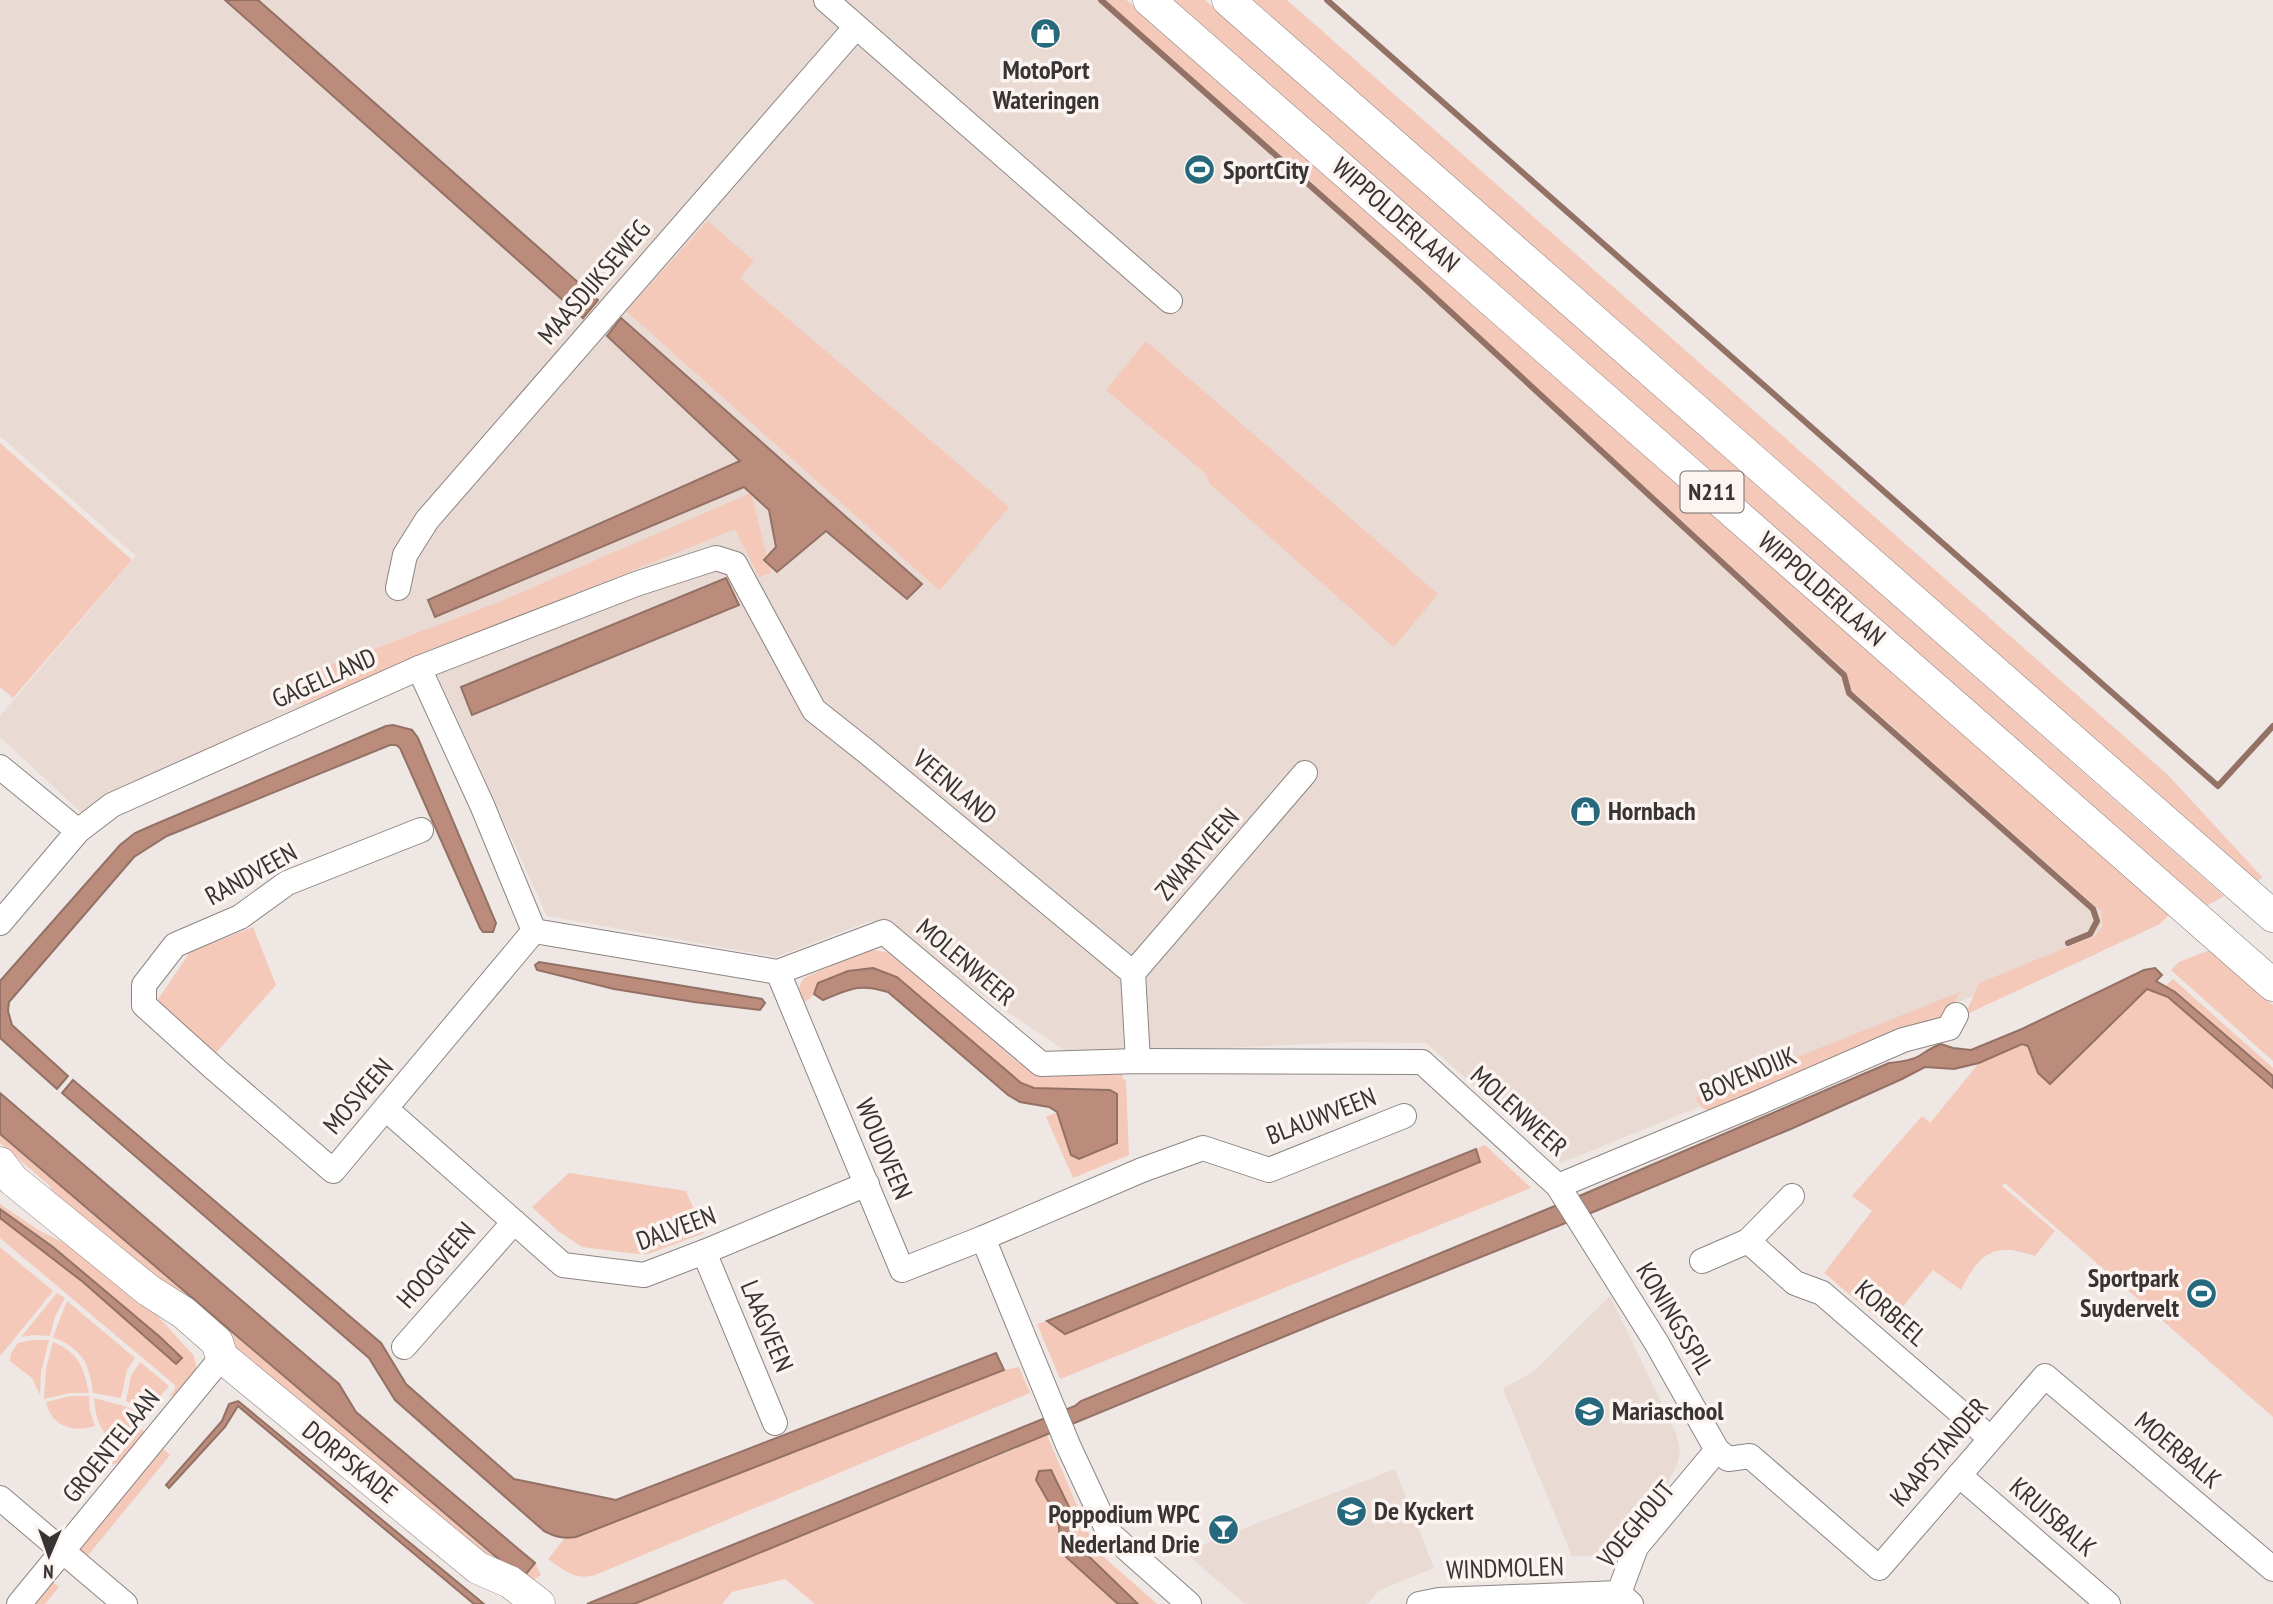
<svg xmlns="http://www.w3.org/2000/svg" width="2273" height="1604" font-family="'PT Sans Narrow',sans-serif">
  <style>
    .built { fill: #e9dad4 }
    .green { fill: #f4c9b9 }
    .water { fill: #bb8b7b; stroke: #937165; stroke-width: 2 }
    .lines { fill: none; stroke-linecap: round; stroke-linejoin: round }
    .stream { stroke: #937165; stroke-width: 6 }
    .minor-casing { stroke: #8c8582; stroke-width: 26 }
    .major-casing { stroke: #8c8582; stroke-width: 33 }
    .minor { stroke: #fff; stroke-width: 24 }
    .major { stroke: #fff; stroke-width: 32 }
    .labels { text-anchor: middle; stroke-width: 7; stroke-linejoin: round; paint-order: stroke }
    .shield { fill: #fcf4f1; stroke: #726e6c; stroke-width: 2 }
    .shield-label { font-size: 24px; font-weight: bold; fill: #373433 }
    .poi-label { font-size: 26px; font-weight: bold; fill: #373433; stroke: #fcf4f1; text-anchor: start }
    .street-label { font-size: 26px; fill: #373433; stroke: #fcf4f1 }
  </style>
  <rect width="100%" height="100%" fill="#eee7e4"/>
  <g class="built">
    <polygon points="0,0 1111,0 2149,925 1561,1163 1426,1043 1354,1042 1072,1055 870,921 776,957 547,916 429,656 279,715 85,816 0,737 0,716 136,556 0,436"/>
    <polygon points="1610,1296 1676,1433 1680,1452 1677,1465 1666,1486 1617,1543 1601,1552 1590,1556 1572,1556 1503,1389 1534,1371"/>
    <polygon points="1395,1469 1434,1568 1380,1590 1367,1604 1245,1604 1184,1552"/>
  </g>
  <g class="green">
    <polygon points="1103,0 1126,0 1152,19 2170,914 2160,924 1965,1015 1979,983 2095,936 2103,926 2101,911 1852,690 1844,669 1301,172"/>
    <polygon points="1169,0 1205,0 2224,896 2201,909"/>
    <polygon points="1247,0 1287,0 2167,774 2263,878 2253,882"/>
    <polygon points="708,221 754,261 740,278 1009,507 942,588 939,590 626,311"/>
    <polygon points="1146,341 1438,594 1394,647 1210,484 1205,473 1106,390"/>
    <polygon points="0,443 132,560 13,698 0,687"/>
    <polygon points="751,493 771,573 759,577 735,529 302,705 278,685 494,604"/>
    <polygon points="253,927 276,985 214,1055 155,1004 190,952"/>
    <path d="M868 949 890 953 1016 1061 1033 1070 1121 1065 1123 1079 1126 1080 1129 1155 1073 1178 1046 1117 1057 1112 1071 1155 1117 1142 1034 1088 1021 1083 897 977 873 968 848 971 818 983C815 993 812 999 802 1003 799 994 797 987 804 978Z"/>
    <polygon points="2210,950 2273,1005 2273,1061 2171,970 2179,962"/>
    <path d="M2173 979 2273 1068V1417L2005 1183 2002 1186 2055 1231 2035 1256C1994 1242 1980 1252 1961 1290L1933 1270 1887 1326 1824 1273 1872 1211 1852 1196 1922 1116 1930 1123 1979 1063 2021 1044 2028 1046 2038 1073 2050 1084 2147 989 2158 993Z"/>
    <polygon points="1960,992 1944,1022 1712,1112 1702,1108 1695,1098"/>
    <polygon points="0,1135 521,1579 535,1563 541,1575 525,1585 481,1558 51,1190 51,1187 0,1143"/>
    <polygon points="1485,1145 1531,1188 1060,1379 1037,1324 1047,1321 1065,1334 1479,1162 1476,1149"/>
    <polygon points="569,1173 686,1191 704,1233 648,1254 637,1254 582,1247 558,1231 532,1207"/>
    <path d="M0 1204 40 1231 91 1256 146 1303 194 1356C195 1360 196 1364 196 1368 194 1379 178 1395 169 1397L175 1389V1385L0 1238V1218L83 1282 177 1364 181 1358 116 1299 53 1247 0 1209Z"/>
    <polygon points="0,1247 53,1291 1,1355 0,1354"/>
    <polygon points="57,1293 65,1298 55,1316 50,1336 33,1335 21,1337"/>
    <path d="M67 1301 135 1358 127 1370 121 1398 93 1393C89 1362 83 1350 53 1337Z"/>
    <polygon points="31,1340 49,1340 41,1372 40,1395 32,1378 10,1361 11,1353 18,1343"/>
    <path d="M53 1342C80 1354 83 1366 89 1393H70L44 1399 46 1369Z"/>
    <polygon points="140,1362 169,1386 146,1412 126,1401 131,1376"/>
    <path d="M1019 1367 1030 1393 595 1575C575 1581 564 1570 548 1559L564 1539 576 1537 1004 1370Z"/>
    <path d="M71 1396H89L90 1411 95 1426C73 1433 51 1426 46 1402Z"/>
    <path d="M94 1398 124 1406 143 1415 116 1449C102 1432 95 1419 94 1398Z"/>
    <polygon points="141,1429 146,1432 121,1462 110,1465"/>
    <polygon points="1046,1433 1096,1550 1157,1604 1138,1604 1077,1545 1072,1513 1036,1480 1055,1513 1059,1527 1060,1544 1065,1557 1118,1604 815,1604 785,1579 732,1592 722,1604 634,1604 1027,1444"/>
    <polygon points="159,1445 170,1455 85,1559 79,1553 79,1540"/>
    <polygon points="48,1578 59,1587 45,1604 27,1604"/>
  </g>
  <g class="water">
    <polygon points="225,0 258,0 598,300 583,318"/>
    <polygon points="621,318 922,584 907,599 826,531 777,572 764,560 776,547 769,510 744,487 435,617 428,600 740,461 607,336"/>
    <polygon points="726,578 739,605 472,715 461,687"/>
    <polygon points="393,725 412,730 418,738 496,923 493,932 483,932 480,928 400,748 396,745 390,745 167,836 134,857 9,1002 8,1011 12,1025 68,1076 57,1089 0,1038 0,981 120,845 135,833 151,826 386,726"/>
    <polygon points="539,962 762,999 765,1003 760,1010 694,1002 614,989 537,970 535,965"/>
    <path d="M873 968 897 977 1021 1083 1034 1088 1110 1090 1117 1094V1143L1079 1159 1071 1155 1057 1112 1049 1107 1020 1102 1008 1095 888 992C858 983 850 989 823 1000L814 994 818 983 848 971Z"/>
    <path d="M2155 968 2162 975 2156 981 2175 992 2273 1076V1088L2168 997 2147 989 2050 1084 2038 1073 2028 1046 2022 1044 1979 1063 1954 1069 1925 1067 1902 1079 1793 1128 1598 1210 1329 1318 730 1565 634 1604H587L1075 1406 1081 1401 1584 1194 1889 1063C1899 1062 1911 1061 1919 1056 1927 1051 1932 1047 1941 1044L1953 1048 1971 1050 2022 1029 2144 970Z"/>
    <path d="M73 1080 381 1343 406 1384 514 1479 616 1500 996 1353 1004 1370 576 1537C563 1539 556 1537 544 1531L395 1400 369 1358 62 1093Z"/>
    <polygon points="0,1093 339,1384 356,1412 535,1563 522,1579 0,1134"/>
    <polygon points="1476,1149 1480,1162 1065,1334 1047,1321"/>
    <polygon points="0,1209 53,1247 160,1337 182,1358 176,1364 83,1282 0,1218"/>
    <polygon points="238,1401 484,1604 474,1604 238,1406 225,1427 169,1488 166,1485 222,1421 229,1404"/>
    <polygon points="1051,1470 1072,1513 1077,1545 1138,1604 1118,1604 1066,1557 1060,1544 1059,1527 1055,1513 1036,1480 1039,1471"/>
  </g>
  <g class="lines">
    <g class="stream">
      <polyline points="1101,0 1414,278 1844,675 1849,693 2093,909 2097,921 2090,934 2068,943"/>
      <polyline points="1327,0 2218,786 2273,726"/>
    </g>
    <defs>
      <g id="minor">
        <polyline points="826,0 1170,301"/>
        <polyline points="398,588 405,555 427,520 856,27"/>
        <polyline points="419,668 482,805 534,931 778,972 884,932 1041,1064 1138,1061 1422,1062 1558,1186 1656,1342 1717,1450 1728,1459 1750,1456 1879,1568 2045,1376 2273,1569"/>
        <polyline points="0,767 78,831"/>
        <polyline points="421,830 287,883 240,917 175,945 144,985 144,1005 216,1070 333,1171 534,931"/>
        <polyline points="0,923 78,831 112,805 419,668 636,584 716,558 735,564 814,710 867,752 1133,973 1138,1061"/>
        <polyline points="778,972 902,1270 983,1238 1142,1170 1203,1148 1269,1170 1404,1116"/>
        <polyline points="1133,973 1305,773"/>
        <polyline points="386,1109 563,1265 644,1275 704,1252 867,1184"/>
        <polyline points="1558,1186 1758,1103 1903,1040 1949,1028 1956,1015"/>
        <polyline points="983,1238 1068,1445 1109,1533 1189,1604"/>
        <polyline points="1748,1241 1792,1196"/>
        <polyline points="704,1252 775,1423"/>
        <polyline points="1702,1261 1748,1241 1795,1283 1822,1293 1990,1438"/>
        <polyline points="404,1347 514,1222"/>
        <polyline points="1959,1475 2108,1604"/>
        <polyline points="0,1498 125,1604"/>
        <polyline points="1619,1593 1636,1547 1717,1450"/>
        <polyline points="19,1604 222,1357"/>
        <polyline points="1419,1604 1439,1600 1619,1593 1631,1604"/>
      </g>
      <g id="major">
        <polyline points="1149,0 2273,985"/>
        <polyline points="1228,0 2273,916"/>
        <polyline points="0,1163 13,1180 148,1290 184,1313 217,1342 222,1357 478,1568 510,1582 539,1604"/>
      </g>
    </defs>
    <use href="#minor" class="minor-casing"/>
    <use href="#major" class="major-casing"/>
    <use href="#minor" class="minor"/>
    <use href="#major" class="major"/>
  </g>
  <defs>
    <symbol id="shop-disc" viewBox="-11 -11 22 22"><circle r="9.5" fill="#27697c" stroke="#fcf4f1"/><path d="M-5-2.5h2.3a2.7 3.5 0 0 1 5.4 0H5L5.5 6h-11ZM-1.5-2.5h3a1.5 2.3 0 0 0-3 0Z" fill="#fff"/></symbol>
    <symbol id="stadium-disc" viewBox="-11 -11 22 22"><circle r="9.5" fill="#27697c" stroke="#fcf4f1"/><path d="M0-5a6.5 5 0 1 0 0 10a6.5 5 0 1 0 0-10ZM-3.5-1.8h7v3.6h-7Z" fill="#fff"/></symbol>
    <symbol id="school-disc" viewBox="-11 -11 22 22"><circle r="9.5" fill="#27697c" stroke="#fcf4f1"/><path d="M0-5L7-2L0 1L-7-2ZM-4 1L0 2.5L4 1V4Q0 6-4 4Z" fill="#fff"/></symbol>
    <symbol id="bar-disc" viewBox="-11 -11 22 22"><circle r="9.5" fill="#27697c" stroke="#fcf4f1"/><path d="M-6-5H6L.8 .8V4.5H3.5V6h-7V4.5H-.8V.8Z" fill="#fff"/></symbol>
  </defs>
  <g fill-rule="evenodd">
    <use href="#shop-disc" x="1028" y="16" width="35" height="35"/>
    <use href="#stadium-disc" x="1182" y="152" width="35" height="35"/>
    <use href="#shop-disc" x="1568" y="794" width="35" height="35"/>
    <use href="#stadium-disc" x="2184" y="1276" width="35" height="35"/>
    <use href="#school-disc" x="1572" y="1394" width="35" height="35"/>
    <use href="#school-disc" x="1334" y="1494" width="35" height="35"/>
    <use href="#bar-disc" x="1206" y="1512" width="35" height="35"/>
  </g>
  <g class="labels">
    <rect class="shield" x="1680.5" y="471.5" width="63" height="41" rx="5"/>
    <g class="shield-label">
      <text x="1712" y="500">N211</text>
    </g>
    <g class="poi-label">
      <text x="1046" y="79" text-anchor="middle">MotoPort<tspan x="1046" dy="30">Wateringen</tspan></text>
      <text x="1223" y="179">SportCity</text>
      <text x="1608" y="820">Hornbach</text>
      <text x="2179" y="1287" text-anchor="end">Sportpark<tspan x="2179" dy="30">Suydervelt</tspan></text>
      <text x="1612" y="1420">Mariaschool</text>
      <text x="1374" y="1520">De Kyckert</text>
      <text x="1200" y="1523" text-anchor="end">Poppodium WPC<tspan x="1200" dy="30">Nederland Drie</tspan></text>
    </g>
    <g class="street-label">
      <text transform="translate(1396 215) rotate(41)" y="9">WIPPOLDERLAAN</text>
      <text transform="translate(594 282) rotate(-49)" y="9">MAASDIJKSEWEG</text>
      <text transform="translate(1822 589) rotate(41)" y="9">WIPPOLDERLAAN</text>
      <text transform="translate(324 678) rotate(-24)" y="9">GAGELLAND</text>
      <text transform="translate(955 787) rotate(40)" y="9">VEENLAND</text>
      <text transform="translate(1197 854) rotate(-49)" y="9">ZWARTVEEN</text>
      <text transform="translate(251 874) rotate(-29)" y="9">RANDVEEN</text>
      <text transform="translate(966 962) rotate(40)" y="9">MOLENWEER</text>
      <text transform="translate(1748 1074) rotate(-23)" y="9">BOVENDIJK</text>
      <text transform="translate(358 1096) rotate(-49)" y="9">MOSVEEN</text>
      <text transform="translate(1519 1111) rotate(42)" y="9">MOLENWEER</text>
      <text transform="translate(1321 1116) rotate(-21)" y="9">BLAUWVEEN</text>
      <text transform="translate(884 1149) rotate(67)" y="9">WOUDVEEN</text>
      <text transform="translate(676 1228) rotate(-20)" y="9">DALVEEN</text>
      <text transform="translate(436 1265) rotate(-49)" y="9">HOOGVEEN</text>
      <text transform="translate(1891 1313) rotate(41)" y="9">KORBEEL</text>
      <text transform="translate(1675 1318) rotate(59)" y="9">KONINGSSPIL</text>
      <text transform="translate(767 1326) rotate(67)" y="9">LAAGVEEN</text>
      <text transform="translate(111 1446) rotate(-51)" y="9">GROENTELAAN</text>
      <text transform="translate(2178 1450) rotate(40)" y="9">MOERBALK</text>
      <text transform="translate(1939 1452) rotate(-49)" y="9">KAAPSTANDER</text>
      <text transform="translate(350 1462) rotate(39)" y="9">DORPSKADE</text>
      <text transform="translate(2053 1517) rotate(41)" y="9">KRUISBALK</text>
      <text transform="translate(1636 1524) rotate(-50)" y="9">VOEGHOUT</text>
      <text transform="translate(1505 1568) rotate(-2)" y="9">WINDMOLEN</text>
    </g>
  </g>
  <g transform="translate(49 1555) rotate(182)" stroke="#fcf4f1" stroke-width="5" paint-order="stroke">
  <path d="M0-5L12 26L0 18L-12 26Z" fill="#373433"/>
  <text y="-10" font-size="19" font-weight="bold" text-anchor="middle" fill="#373433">N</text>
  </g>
</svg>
